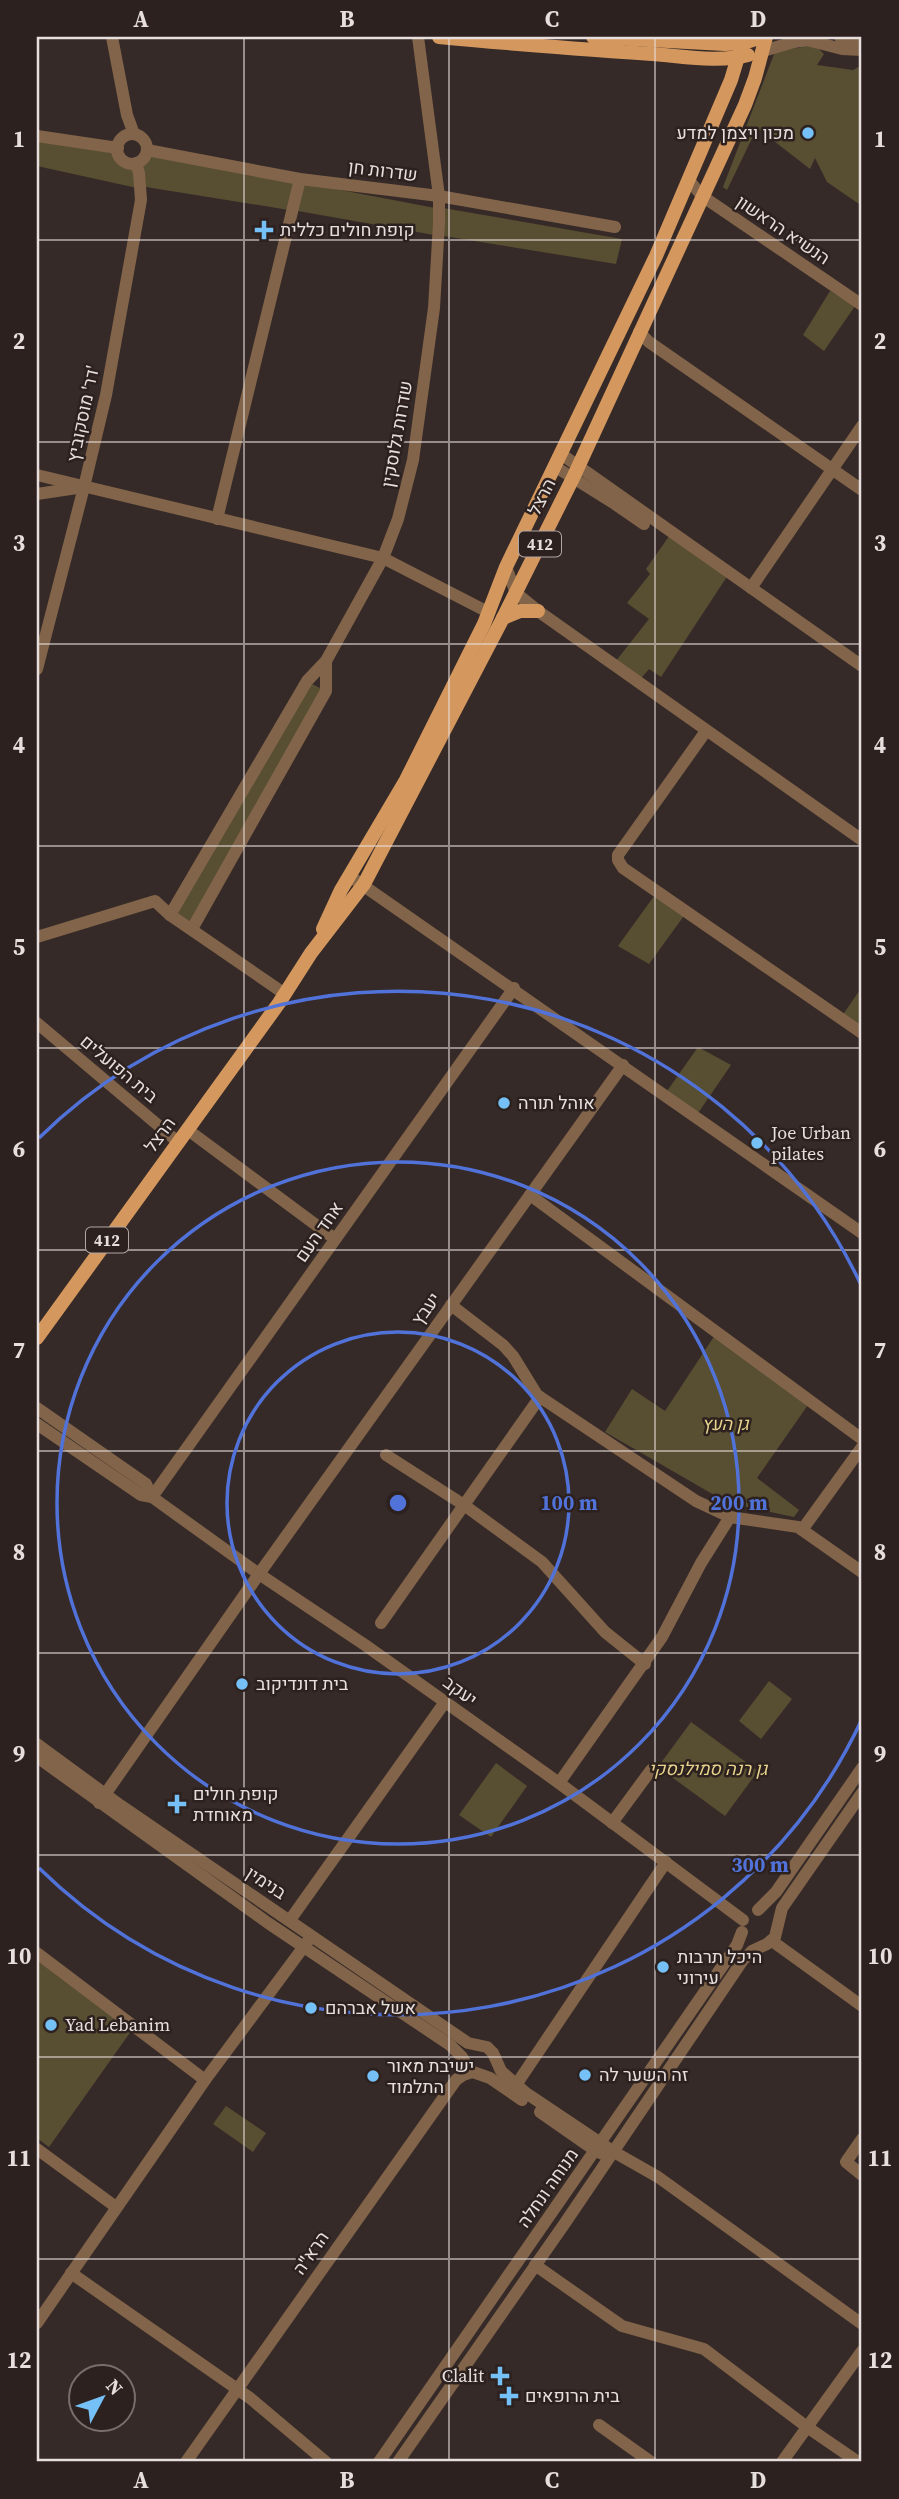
<svg xmlns="http://www.w3.org/2000/svg" width="899" height="2499" font-family="'Source Serif 4',Heebo,serif">
  <style>
    .green { fill: #584f32 }
    .lines { fill: none; stroke-linecap: round; stroke-linejoin: round }
    .minor { stroke: #816449; stroke-width: 12 }
    .major { stroke: #d4985e; stroke-width: 14 }
    .grid { fill: none; stroke: #e7dfdd; stroke-width: 2; stroke-opacity: 0.55 }
    .ring { fill: none; stroke: #5072d9; stroke-width: 3.5 }
    .poi-dot { fill: #75c0f6; stroke: #2c211e; stroke-width: 2.5 }
    .labels { text-anchor: middle; stroke-width: 5; stroke-linejoin: round; paint-order: stroke }
    .shield { fill: #2c211e; stroke: #afa6a4; stroke-width: 2 }
    .shield-label { font-size: 16px; font-weight: bold; fill: #e7dfdd }
    .poi-label { font-size: 18px; fill: #e7dfdd; stroke: #2c211e; text-anchor: start }
    .street-label { font-size: 18px; fill: #e7dfdd; stroke: #2c211e }
    .park-label { font-size: 18px; font-style: italic; fill: #e6d28c; stroke: #2c211e }
    .centre { fill: #5072d9; stroke: #2c211e; stroke-width: 3.5 }
    .ring-label { font-size: 21px; text-anchor: middle; font-weight: bold; fill: #5072d9; stroke: #2c211e; stroke-width: 5; stroke-linejoin: round; paint-order: stroke }
    .neatline { fill: none; stroke: #e7dfdd; stroke-width: 2.5 }
    .grid-label { font-size: 23px; text-anchor: middle; font-weight: bold; fill: #e7dfdd }
  </style>
  <rect width="100%" height="100%" fill="#362a28"/>
  <g class="green">
    <polygon points="805,43 815,45 824,54 817,65 853,70 862,65 862,206 827,182 815,158 810,169 757,128 727,190 723,187 776,49 800,48"/>
    <path d="M37 139 112 148C118 160 122 164 135 167L137 188 37 166Z"/>
    <polygon points="152,156 296,180 289,210 146,187 142,166"/>
    <polygon points="304,183 435,208 434,235 298,211"/>
    <polygon points="443,208 622,239 616,264 444,236"/>
    <polygon points="830,291 855,306 824,351 803,335"/>
    <polygon points="672,532 730,572 661,677 649,669 637,683 612,666 649,619 627,603 650,574 646,569"/>
    <polygon points="308,682 324,690 190,926 174,916"/>
    <polygon points="657,892 686,913 649,964 618,946"/>
    <polygon points="862,987 862,1030 842,1016"/>
    <polygon points="698,1047 731,1065 696,1116 665,1094"/>
    <polygon points="715,1335 808,1405 757,1478 799,1510 794,1517 728,1503 605,1432 632,1389 665,1411"/>
    <polygon points="769,1681 792,1699 761,1739 739,1721"/>
    <polygon points="691,1722 758,1771 725,1816 658,1767"/>
    <polygon points="496,1763 527,1786 491,1837 459,1815"/>
    <polygon points="37,1954 134,2027 49,2147 37,2138"/>
    <polygon points="226,2106 266,2133 253,2152 213,2124"/>
  </g>
  <g class="lines">
    <g class="minor">
      <polyline points="112,37 127,115 134,134"/>
      <polyline points="840,37 862,41"/>
      <polyline points="763,51 794,42 807,40 842,49 862,50"/>
      <circle cx="132" cy="149" r="15"/>
      <polyline points="37,136 118,148"/>
      <polyline points="147,150 300,179 439,196 615,227"/>
      <polyline points="688,179 702,196 862,305"/>
      <polyline points="639,332 649,342 862,490"/>
      <polyline points="561,454 862,666"/>
      <polyline points="554,466 615,504 644,524"/>
      <polyline points="37,475 383,558 488,612"/>
      <polyline points="37,494 77,488"/>
      <polyline points="217,519 300,179"/>
      <polyline points="506,567 516,593 538,611 862,840"/>
      <polyline points="751,588 862,426"/>
      <polyline points="37,669 84,487 106,395 141,200 139,173 136,163"/>
      <polyline points="706,731 618,855 618,860 623,868 862,1033"/>
      <polyline points="351,877 862,1233"/>
      <polyline points="170,915 307,681 326,661 383,558 398,519 413,460 434,308 439,223 439,196 418,37"/>
      <polyline points="192,929 326,691 326,661"/>
      <polyline points="37,937 155,901 170,915 285,994"/>
      <polyline points="37,1023 178,1142"/>
      <polyline points="188,1130 335,1239"/>
      <polyline points="530,1195 862,1439"/>
      <polyline points="451,1305 503,1345 513,1356 537,1395 696,1501 730,1517 798,1527 862,1572"/>
      <polyline points="37,1408 146,1484 152,1497"/>
      <polyline points="37,1424 141,1495 152,1497 259,1574 365,1645 559,1783 743,1920"/>
      <polyline points="386,1455 464,1505 542,1562 605,1632 645,1664"/>
      <polyline points="152,1497 514,988"/>
      <polyline points="802,1530 862,1447"/>
      <polyline points="381,1623 540,1397"/>
      <polyline points="37,1744 120,1805 468,2043 487,2047 493,2053 501,2071 526,2093 614,2152 658,2177 862,2324"/>
      <polyline points="37,1757 268,1923 450,2045 462,2057 470,2071 490,2078 522,2100"/>
      <polyline points="559,1783 662,1637 701,1563 730,1517"/>
      <polyline points="99,1803 259,1574 623,1065"/>
      <polyline points="612,1823 651,1770"/>
      <polyline points="758,1910 776,1892 862,1768"/>
      <polyline points="290,1920 445,1702"/>
      <polyline points="772,1941 862,2006"/>
      <polyline points="37,1953 205,2080"/>
      <polyline points="516,2085 666,1862"/>
      <polyline points="540,2112 596,2151 605,2155 614,2152"/>
      <polyline points="862,2139 846,2162 862,2175"/>
      <polyline points="37,2149 116,2207"/>
      <polyline points="535,2265 622,2326 704,2349 807,2427 858,2462"/>
      <polyline points="71,2273 250,2398 326,2462"/>
      <polyline points="37,2323 205,2080 308,1941"/>
      <polyline points="599,2425 651,2462"/>
      <polyline points="186,2462 456,2080 463,2075 472,2072"/>
      <polyline points="379,2462 737,1945 742,1932"/>
      <polyline points="398,2462 565,2223 743,1960 752,1951 767,1944 775,1937 782,1908 862,1793"/>
      <polyline points="782,2462 862,2351"/>
    </g>
    <g class="major">
      <path d="M439 37C510 44 581 49 652 54 682 56 719 63 748 55"/>
      <polyline points="593,37 725,44 743,43 762,37"/>
      <polyline points="503,618 520,611 538,611"/>
      <polyline points="323,929 341,890 406,780 484,624 506,567 656,256 731,80 744,37"/>
      <polyline points="37,1338 279,1003 311,953 364,884 503,618 573,478 745,105 755,78 766,37"/>
    </g>
  </g>
  <path class="grid" d="M244 37V2462M449 37V2462M655 37V2462M37 240H862M37 442H862M37 644H862M37 846H862M37 1048H862M37 1250H862M37 1451H862M37 1653H862M37 1855H862M37 2057H862M37 2259H862"/>
  <g class="ring">
    <circle cx="398" cy="1503" r="171"/>
    <circle cx="398" cy="1503" r="341"/>
    <path d="M862 1719A512 512 0 0 1 39 1868M39 1138A512 512 0 0 1 862 1287"/>
  </g>
  <g class="poi-dot">
    <circle cx="808" cy="133" r="7"/>
    <path d="M260.5 219.5h7v7h7v7h-7v7h-7v-7h-7v-7h7z"/>
    <circle cx="504" cy="1103" r="7"/>
    <circle cx="757" cy="1143" r="7"/>
    <circle cx="242" cy="1684" r="7"/>
    <path d="M173.5 1793.5h7v7h7v7h-7v7h-7v-7h-7v-7h7z"/>
    <circle cx="663" cy="1967" r="7"/>
    <circle cx="311" cy="2008" r="7"/>
    <circle cx="51" cy="2025" r="7"/>
    <circle cx="585" cy="2075" r="7"/>
    <circle cx="373" cy="2076" r="7"/>
    <path d="M496.5 2365.5h7v7h7v7h-7v7h-7v-7h-7v-7h7z"/>
    <path d="M505.5 2385.5h7v7h7v7h-7v7h-7v-7h-7v-7h7z"/>
  </g>
  <g class="labels">
    <g class="shield">
      <rect x="519" y="531.5" width="42" height="25" rx="5"/>
      <rect x="86" y="1227.5" width="42" height="25" rx="5"/>
    </g>
    <g class="shield-label">
      <text x="540" y="550">412</text>
      <text x="107" y="1246">412</text>
    </g>
    <g class="poi-label">
      <text x="794" y="139" text-anchor="end">מכון ויצמן למדע</text>
      <text x="280" y="236">קופת חולים כללית</text>
      <text x="518" y="1109">אוהל תורה</text>
      <text x="771" y="1139">Joe Urban<tspan x="771" dy="21">pilates</tspan></text>
      <text x="256" y="1690">בית דונדיקוב</text>
      <text x="193" y="1800">קופת חולים<tspan x="193" dy="21">מאוחדת</tspan></text>
      <text x="677" y="1963">היכל תרבות<tspan x="677" dy="21">עירוני</tspan></text>
      <text x="325" y="2014">אשל אברהם</text>
      <text x="65" y="2031">Yad Lebanim</text>
      <text x="387" y="2072">ישיבת מאור<tspan x="387" dy="21">התלמוד</tspan></text>
      <text x="599" y="2081">זה השער לה</text>
      <text x="484" y="2382" text-anchor="end">Clalit</text>
      <text x="525" y="2402">בית הרופאים</text>
    </g>
    <g class="street-label">
      <text transform="translate(383 171) rotate(7)" y="6">שדרות חן</text>
      <text transform="translate(783 230) rotate(34)" y="6">הנשיא הראשון</text>
      <text transform="translate(83 414) rotate(-78)" y="6">דר' מוסקוביץ'</text>
      <text transform="translate(397 434) rotate(-80)" y="6">שדרות גלוסקין</text>
      <text transform="translate(542 497) rotate(-63)" y="6">הרצל</text>
      <text transform="translate(119 1069) rotate(40)" y="6">בית הפועלים</text>
      <text transform="translate(160 1135) rotate(-54)" y="6">הרצל</text>
      <text transform="translate(319 1232) rotate(-55)" y="6">אחד העם</text>
      <text transform="translate(426 1309) rotate(-54)" y="6">יעבץ</text>
      <text transform="translate(460 1691) rotate(36)" y="6">יעקב</text>
      <text transform="translate(266 1883) rotate(33)" y="6">בנימין</text>
      <text transform="translate(548 2188) rotate(-55)" y="6">מנוחה ונחלה</text>
      <text transform="translate(311 2253) rotate(-55)" y="6">הרא"ה</text>
    </g>
    <g class="park-label">
      <text x="725" y="1430">גן העץ</text>
      <text x="708" y="1775">גן רנה סמילנסקי</text>
    </g>
  </g>
  <circle cx="398" cy="1503" r="10" class="centre"/>
  <g class="ring-label">
    <text x="569" y="1510">100 m</text>
    <text x="739" y="1510">200 m</text>
    <text x="760" y="1872">300 m</text>
  </g>
  <rect width="899" height="2499" fill="none" stroke="#2c211e" stroke-width="77"/>
  <g transform="translate(102 2398) rotate(49)"><circle r="33" fill="#2c211e" stroke="#776d6a" stroke-width="2"/>
  <path d="M0-5L12 26L0 18L-12 26Z" fill="#75c0f6"/>
  <text y="-10" font-size="19" font-weight="bold" text-anchor="middle" fill="#e7dfdd">N</text>
  </g>
  <rect x="38" y="38" width="822" height="2422" class="neatline"/>
  <g class="grid-label">
    <text x="141" y="27">A</text>
    <text x="347" y="27">B</text>
    <text x="552" y="27">C</text>
    <text x="758" y="27">D</text>
    <text x="19" y="147">1</text>
    <text x="880" y="147">1</text>
    <text x="19" y="349">2</text>
    <text x="880" y="349">2</text>
    <text x="19" y="551">3</text>
    <text x="880" y="551">3</text>
    <text x="19" y="753">4</text>
    <text x="880" y="753">4</text>
    <text x="19" y="955">5</text>
    <text x="880" y="955">5</text>
    <text x="19" y="1157">6</text>
    <text x="880" y="1157">6</text>
    <text x="19" y="1358">7</text>
    <text x="880" y="1358">7</text>
    <text x="19" y="1560">8</text>
    <text x="880" y="1560">8</text>
    <text x="19" y="1762">9</text>
    <text x="880" y="1762">9</text>
    <text x="19" y="1964">10</text>
    <text x="880" y="1964">10</text>
    <text x="19" y="2166">11</text>
    <text x="880" y="2166">11</text>
    <text x="19" y="2368">12</text>
    <text x="880" y="2368">12</text>
    <text x="141" y="2488">A</text>
    <text x="347" y="2488">B</text>
    <text x="552" y="2488">C</text>
    <text x="758" y="2488">D</text>
  </g>
</svg>
